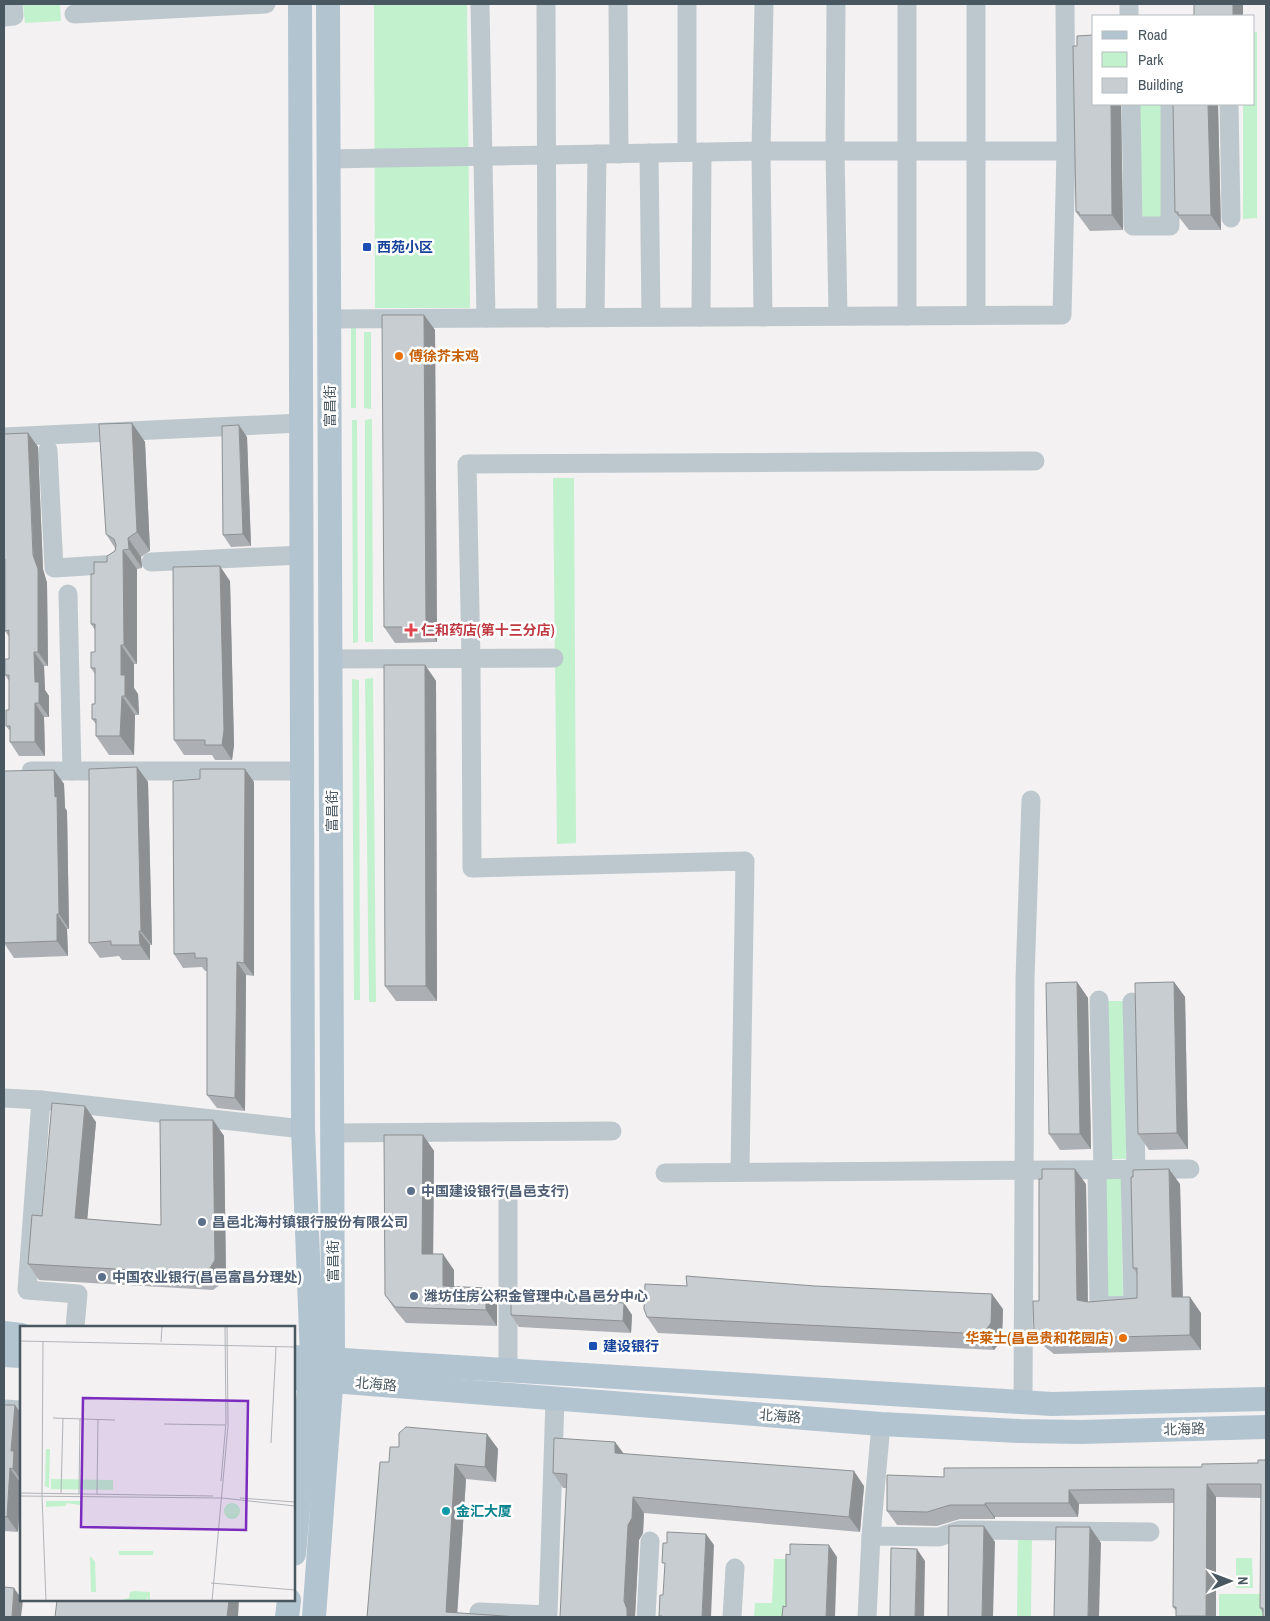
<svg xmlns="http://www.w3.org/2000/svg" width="1270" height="1621" font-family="'Archivo Narrow','Noto Sans SC',sans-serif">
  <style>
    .green { fill: #c1f1cd }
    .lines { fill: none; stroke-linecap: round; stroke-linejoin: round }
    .minor { stroke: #bdc8ce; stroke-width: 19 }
    .major { stroke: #b1c4d0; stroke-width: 24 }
    .wall { fill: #acb0b4 }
    .shaded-wall { fill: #8c9092 }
    .building { fill: #c8cdd1; stroke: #8c9092 }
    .transit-dot { fill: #1a4fb4; stroke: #fff; stroke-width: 2 }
    .food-dot { fill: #e8710a; stroke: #fff; stroke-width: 2 }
    .health-dot { fill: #e0444e; stroke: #fff; stroke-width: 2 }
    .service-dot { fill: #5c6f8a; stroke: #fff; stroke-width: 2 }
    .culture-dot { fill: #0f9aa8; stroke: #fff; stroke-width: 2 }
    .labels { text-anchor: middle; stroke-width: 5; stroke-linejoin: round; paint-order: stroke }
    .transit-label { font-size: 14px; font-weight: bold; fill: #164399; stroke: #fff; text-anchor: start }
    .food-label { font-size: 14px; font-weight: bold; fill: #c56008; stroke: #fff; text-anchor: start }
    .street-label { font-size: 14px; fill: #495760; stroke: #fff }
    .health-label { font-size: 14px; font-weight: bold; fill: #be3a42; stroke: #fff; text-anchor: start }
    .service-label { font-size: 14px; font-weight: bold; fill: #4e5e75; stroke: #fff; text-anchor: start }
    .culture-label { font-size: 14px; font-weight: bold; fill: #0d838f; stroke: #fff; text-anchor: start }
    .inset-road { fill: none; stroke: #b0b3b8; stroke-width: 1 }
    .view { fill: #7b2cbf; fill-opacity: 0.15; stroke: #7b2cbf; stroke-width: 2.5 }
    .inset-edge { fill: none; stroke: #495760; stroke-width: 2.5 }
  </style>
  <rect width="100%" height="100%" fill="#f4f1f2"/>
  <g class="green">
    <polygon points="23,4 60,4 61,21 25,23"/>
    <polygon points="374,4 467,4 470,308 375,308"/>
    <polygon points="1254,32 1257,32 1257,218 1243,219 1243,104 1254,104"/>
    <polygon points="1136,104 1161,104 1163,219 1138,219"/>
    <rect x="351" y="326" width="5" height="82"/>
    <polygon points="364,332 371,332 371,409 364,408"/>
    <polygon points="372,419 373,642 365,642 365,420"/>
    <polygon points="352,420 357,420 358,642 353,643"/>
    <polygon points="553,478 574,478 576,843 557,844"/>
    <polygon points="373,678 376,1002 369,1002 365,679"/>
    <polygon points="352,679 359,680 360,1000 354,1000"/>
    <polygon points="1108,1001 1125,1001 1126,1159 1109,1159"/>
    <polygon points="1104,1178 1121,1178 1123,1298 1105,1299"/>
    <polygon points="1018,1536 1032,1536 1031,1617 1017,1617"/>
    <polygon points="1236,1558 1252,1558 1253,1588 1236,1588"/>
    <polygon points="774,1559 790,1559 788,1617 754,1617 755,1603 772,1603"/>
    <rect x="1219" y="1594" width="47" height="23"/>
  </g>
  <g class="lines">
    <g class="minor">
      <polyline points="480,4 486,318"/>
      <polyline points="546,4 547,318"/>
      <polyline points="618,4 619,154"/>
      <polyline points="687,4 687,152"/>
      <polyline points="836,4 835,152 838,316"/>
      <polyline points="907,4 907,316"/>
      <polyline points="976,4 976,315"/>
      <polyline points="1129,4 1129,16"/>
      <polyline points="74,14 266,4"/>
      <polyline points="4,17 14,16 13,4"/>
      <polyline points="1131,104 1133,226 1170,226 1170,104"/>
      <polyline points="1229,104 1231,218"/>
      <polyline points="649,153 651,317"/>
      <polyline points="328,159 761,151 1066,151"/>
      <polyline points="595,317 597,154"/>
      <polyline points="701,317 702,152"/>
      <polyline points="763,317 761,151 764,4"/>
      <polyline points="329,319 1062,315 1066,151 1065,4"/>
      <polyline points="4,437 301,423"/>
      <polyline points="48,450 54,568 118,564"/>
      <polyline points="151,562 302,555"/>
      <polyline points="68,594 72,771"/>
      <polyline points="331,659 554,658"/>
      <polyline points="31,771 302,771"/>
      <polyline points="1099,1000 1103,1169"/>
      <polyline points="1132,1002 1136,1169"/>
      <polyline points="4,1098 41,1100 303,1129"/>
      <polyline points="41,1100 27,1290 78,1294 75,1327"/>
      <polyline points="333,1133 612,1131"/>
      <polyline points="1097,1170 1099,1306 1133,1305 1130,1169"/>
      <polyline points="740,1172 745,861 472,868 471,660 467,464 1035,461"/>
      <polyline points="665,1173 1190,1169"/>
      <polyline points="508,1192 508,1370"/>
      <polyline points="1023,1402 1025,979 1031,800"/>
      <polyline points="4,1409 21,1410"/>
      <polyline points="871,1536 939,1537 960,1530 1150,1532"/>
      <polyline points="479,1612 548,1615 555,1399"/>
      <polyline points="646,1617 650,1541"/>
      <polyline points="732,1617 735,1568"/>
      <polyline points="867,1617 871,1536 881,1424"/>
    </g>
    <g class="major">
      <polyline points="4,1333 21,1335"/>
      <polyline points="4,1355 21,1356"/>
      <polyline points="294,1357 1052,1404 1266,1399"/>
      <polyline points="294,1378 881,1424 1019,1431 1081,1432 1266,1427"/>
      <polyline points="294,1554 312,1358 303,1129 300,4"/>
      <polyline points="287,1617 289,1600"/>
      <polyline points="314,1617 333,1360 328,4"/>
    </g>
  </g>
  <g class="wall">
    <polygon points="1094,104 1121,104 1123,230 1090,231 1076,212"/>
    <polygon points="1173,104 1218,104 1221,230 1189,230 1175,212"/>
    <polygon points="424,315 435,330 437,642 395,643 384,627"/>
    <polygon points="132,423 145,442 150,551 141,557 142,568 137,569 137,664 134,664 134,688 138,694 139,715 135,715 134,755 109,755 96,736 96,724 92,719 95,704 95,674 91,668 95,652 95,630 91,624 94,574 107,562 115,551 115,548 106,534"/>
    <polygon points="28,433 38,447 43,569 47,583 48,666 44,666 45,690 49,696 49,717 44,717 45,756 19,756 10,742 10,731 6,726 9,710 9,681 5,675 9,659 9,637 5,631 5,562 4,560 4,434"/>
    <polygon points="247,437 251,546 231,547 223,535"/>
    <polygon points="230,581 234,745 232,760 215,760 212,755 184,755 174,740"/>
    <polygon points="425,665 436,681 437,1001 396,1001 385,986"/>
    <polygon points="137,767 148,782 152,945 150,945 150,960 122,960 119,956 100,958 89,943"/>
    <polygon points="54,770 64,784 65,808 67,811 69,929 67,929 68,956 14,958 4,943"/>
    <polygon points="254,782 254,976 246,975 245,1111 217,1108 207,1095 207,971 205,971 202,967 183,968 174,954"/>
    <polygon points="1077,982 1088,998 1091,1149 1060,1150 1049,1134"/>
    <polygon points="1174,982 1185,997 1188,1149 1149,1150 1138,1134"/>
    <polygon points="213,1120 224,1136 226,1276 221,1284 213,1290 39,1280 28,1264 42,1216 96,1122 87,1219 161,1225"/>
    <polygon points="423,1135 434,1151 433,1254 454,1270 454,1287 486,1288 497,1304 497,1326 406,1323 396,1311 385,1295"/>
    <polygon points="1086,1184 1088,1302 1137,1298 1137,1274 1133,1268 1180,1184 1183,1297 1201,1313 1201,1350 1054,1354 1045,1347 1034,1332 1039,1301"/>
    <polygon points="624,1303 632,1315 631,1333 519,1327 511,1315"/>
    <polygon points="1003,1309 1002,1339 994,1350 658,1333 647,1317"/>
    <polygon points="4,1405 15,1405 21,1414 21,1484 18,1532 4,1531"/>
    <polygon points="487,1434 498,1449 496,1482 466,1479 457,1613 367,1617 389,1462 399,1447"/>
    <polygon points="615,1442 624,1454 864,1486 860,1532 644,1513 643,1533 639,1540 635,1616 566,1488 563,1488 553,1473"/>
    <polygon points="1266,1460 1263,1613 1260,1608 1261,1498 1216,1497 1216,1617 1177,1617 1176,1616 1176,1611 1173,1607 1174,1503 1079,1504 1078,1517 995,1517 995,1519 960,1519 937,1526 897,1525 887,1511 944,1477 1202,1467 1258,1463"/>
  </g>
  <g class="shaded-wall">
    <rect x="1233" y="4" width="10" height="12"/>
    <polygon points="1111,104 1121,104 1123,230 1112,215"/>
    <polygon points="1208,104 1218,104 1221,230 1211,215"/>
    <polygon points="424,315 435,330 437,642 426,627"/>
    <polygon points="132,423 145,442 150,551 137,532"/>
    <polygon points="239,425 247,437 251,546 243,534"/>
    <polygon points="28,433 38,447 43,569 47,583 48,666 38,652"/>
    <polygon points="128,538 141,557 142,568 129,549"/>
    <polygon points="123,550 137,569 137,664 124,645"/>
    <polygon points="220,566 230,581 234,745 232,760 222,745"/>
    <polygon points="121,645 134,664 134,688 138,694 139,715 125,696 121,675"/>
    <polygon points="34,652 44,666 45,690 49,696 49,717 39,703 35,682"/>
    <polygon points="425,665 436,681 437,1001 426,986"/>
    <polygon points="122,696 135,715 134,755 120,736"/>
    <polygon points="35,703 44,717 45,756 35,742"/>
    <polygon points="137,767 148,782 152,945 141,931"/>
    <polygon points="245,769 254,782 254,976 244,963"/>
    <polygon points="54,770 64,784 65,808 67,811 69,929 59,914"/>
    <polygon points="57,914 67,929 68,956 57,941"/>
    <polygon points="139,931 150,945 150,960 140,945"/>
    <polygon points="237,962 246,975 245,1111 235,1098"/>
    <polygon points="1077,982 1088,998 1091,1149 1080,1134"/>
    <polygon points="1174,982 1185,997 1188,1149 1177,1133"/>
    <polygon points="85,1106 96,1122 86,1234 75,1218"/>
    <polygon points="213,1120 224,1136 226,1276 221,1284 210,1268"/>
    <polygon points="423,1135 434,1151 433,1269 422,1254"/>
    <polygon points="1075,1169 1086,1184 1088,1316 1077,1300"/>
    <polygon points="1169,1169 1180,1184 1183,1313 1172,1297"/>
    <polygon points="443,1254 454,1270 454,1302 443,1286"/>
    <polygon points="486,1288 497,1304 497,1326 486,1310"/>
    <polygon points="992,1294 1003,1309 1002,1339 994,1350 983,1334"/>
    <polygon points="1190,1297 1201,1313 1201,1350 1190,1335"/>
    <polygon points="624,1303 632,1315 631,1333 623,1321"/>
    <polygon points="15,1405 21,1414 21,1480 13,1469 11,1451"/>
    <polygon points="487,1434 498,1449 496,1482 485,1467"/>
    <polygon points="615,1442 626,1457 615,1453"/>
    <polygon points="455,1464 466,1479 457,1617 446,1612"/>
    <polygon points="10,1468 21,1484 18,1532 7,1517"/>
    <polygon points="854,1471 864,1486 860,1532 849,1517"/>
    <polygon points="1207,1484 1216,1497 1216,1617 1207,1617 1206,1616"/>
    <polygon points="1069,1490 1079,1504 1078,1517 1069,1503"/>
    <polygon points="633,1497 644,1513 643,1533 639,1540 635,1617 627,1617 624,1601 628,1525"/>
    <polygon points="985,1503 995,1517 995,1519 985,1505"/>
    <polygon points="984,1526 995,1542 993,1617 982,1617"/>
    <polygon points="1090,1527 1101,1543 1099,1617 1088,1617"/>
    <polygon points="706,1534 714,1545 711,1617 702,1617"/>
    <polygon points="829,1545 837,1557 835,1617 826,1617"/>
    <polygon points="917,1549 925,1561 924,1617 915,1617"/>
    <polygon points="14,1588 21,1598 21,1600 23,1600 21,1617 12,1617"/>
    <polygon points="229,1600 239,1600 238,1617 227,1617"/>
  </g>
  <g class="building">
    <rect x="1194" y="4" width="39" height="12"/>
    <polygon points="1094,35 1094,104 1111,104 1112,215 1079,215 1079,212 1076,212 1073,46 1077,46 1077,36"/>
    <polygon points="1173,104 1208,104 1211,215 1178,215 1178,212 1175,212"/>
    <polygon points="382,315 424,315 426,627 384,627"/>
    <polygon points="132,423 137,532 128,538 129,549 123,550 124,645 121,645 121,675 125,675 125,696 122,696 120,736 96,736 96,719 92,719 92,704 95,704 95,668 91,668 91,652 95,652 95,624 91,624 91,574 94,574 94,562 107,562 107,556 115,551 116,545 114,539 106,534 99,424"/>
    <polygon points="239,425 243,534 223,535 222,426"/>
    <polygon points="28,433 33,555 38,569 38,652 34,652 35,682 39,682 39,703 35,703 35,742 10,742 10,726 6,726 6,710 9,710 9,675 5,675 5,659 9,659 9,630 5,631 5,559 4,559 4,434"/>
    <polygon points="220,566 224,730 222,745 205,745 205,740 174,740 173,567"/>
    <polygon points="384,665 425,665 426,986 385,986"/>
    <polygon points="137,767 141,931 139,931 140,945 111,945 111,941 89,943 89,769"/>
    <polygon points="200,769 245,769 244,963 237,962 235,1098 207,1095 207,958 195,958 195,953 174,954 173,781 200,779"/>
    <polygon points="54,770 55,797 57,796 59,914 57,914 57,941 4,943 4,771"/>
    <polygon points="1077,982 1080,1134 1049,1134 1046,983"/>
    <polygon points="1174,982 1177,1133 1138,1134 1135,983"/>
    <polygon points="52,1103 85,1106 75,1218 161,1225 160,1120 213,1120 215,1260 210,1268 202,1274 28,1264 32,1215 42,1216"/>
    <polygon points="384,1135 423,1135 422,1254 443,1254 443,1286 486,1288 486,1310 395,1307 385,1295"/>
    <polygon points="1042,1169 1075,1169 1077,1300 1088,1302 1137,1298 1137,1268 1133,1268 1131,1177 1133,1177 1133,1170 1169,1169 1172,1297 1190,1297 1190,1335 1043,1339 1034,1332 1033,1301 1039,1301 1039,1179 1042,1179"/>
    <polygon points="686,1276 815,1286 992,1294 991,1323 983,1334 647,1317 644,1309 645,1284 687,1286"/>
    <polygon points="511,1295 624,1303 623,1321 511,1315"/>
    <polygon points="4,1405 15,1405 11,1451 14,1451 13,1469 10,1468 7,1517 4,1516"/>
    <polygon points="406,1427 487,1434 485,1467 455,1464 446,1612 518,1617 367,1617 380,1462 389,1462 390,1447 399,1447 399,1433"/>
    <polygon points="554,1438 615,1442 615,1453 854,1471 849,1517 633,1497 632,1518 628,1525 624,1601 627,1609 627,1617 560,1617 567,1474 553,1473"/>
    <polygon points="1258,1460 1266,1460 1266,1617 1263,1617 1263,1608 1260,1608 1261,1484 1207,1484 1206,1616 1176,1616 1176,1607 1173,1607 1174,1489 1069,1490 1069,1503 985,1503 985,1505 950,1505 927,1512 887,1511 887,1475 944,1477 944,1468 1202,1467 1202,1464 1258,1463"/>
    <polygon points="949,1526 984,1526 982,1617 948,1617"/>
    <polygon points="1056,1527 1090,1527 1088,1617 1054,1617"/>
    <polygon points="667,1532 706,1534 702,1617 662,1617 662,1616 659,1616 660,1595 663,1595 665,1563 662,1563 663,1543 667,1543"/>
    <polygon points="790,1544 829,1545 826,1617 782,1617 783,1606 786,1607 786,1554 790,1555"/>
    <polygon points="891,1548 917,1549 915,1617 890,1617"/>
    <polygon points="4,1587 14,1588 12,1617 4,1617"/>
    <polygon points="57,1600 229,1600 227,1617 55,1617"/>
  </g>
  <g class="transit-dot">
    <rect x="362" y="242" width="10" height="10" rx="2.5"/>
    <rect x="588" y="1341" width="10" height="10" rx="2.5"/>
  </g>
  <g class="food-dot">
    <circle cx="399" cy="356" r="5"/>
    <circle cx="1123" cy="1338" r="5"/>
  </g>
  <path class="health-dot" d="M408.5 622.5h5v5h5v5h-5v5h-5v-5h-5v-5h5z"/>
  <g class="service-dot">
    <circle cx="411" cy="1191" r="5"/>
    <circle cx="202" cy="1222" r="5"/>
    <circle cx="102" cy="1277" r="5"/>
    <circle cx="414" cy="1296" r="5"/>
  </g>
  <circle class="culture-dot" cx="446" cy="1511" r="5"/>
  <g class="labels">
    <g class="transit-label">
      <text x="377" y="252">西苑小区</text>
      <text x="603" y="1351">建设银行</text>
    </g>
    <g class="food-label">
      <text x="409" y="361">傅徐芥末鸡</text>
      <text x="1113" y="1343" text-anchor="end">华莱士(昌邑贵和花园店)</text>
    </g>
    <g class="street-label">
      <text transform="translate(330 406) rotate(-90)" y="5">富昌街</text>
      <text transform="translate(332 811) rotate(-90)" y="5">富昌街</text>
      <text transform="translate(333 1261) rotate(-90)" y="5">富昌街</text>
      <text transform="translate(376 1384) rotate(5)" y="5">北海路</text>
      <text transform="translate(780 1416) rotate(4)" y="5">北海路</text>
      <text transform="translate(1184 1429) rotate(-2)" y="5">北海路</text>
    </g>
    <g class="health-label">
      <text x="421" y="635">仁和药店(第十三分店)</text>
    </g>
    <g class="service-label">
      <text x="421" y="1196">中国建设银行(昌邑支行)</text>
      <text x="212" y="1227">昌邑北海村镇银行股份有限公司</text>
      <text x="112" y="1282">中国农业银行(昌邑富昌分理处)</text>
      <text x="424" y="1301">潍坊住房公积金管理中心昌邑分中心</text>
    </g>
    <g class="culture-label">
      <text x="456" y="1516">金汇大厦</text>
    </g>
  </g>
  <g transform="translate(20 1326)">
    <rect width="275" height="275" fill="#f4f1f2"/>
    <path d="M26 123H30L29 162 25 160ZM31 153 93 154V164L31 163ZM26 175H61V179L46 177V180L26 181ZM204 185a8 8 0 1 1 16 0a8 8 0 1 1-16 0ZM99 225H133V229H99ZM70 230 75 236 76 266H71ZM114 265 130 266V274L135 275H129L127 271 126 275H99L109 272 110 266Z" fill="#c1f1cd"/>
    <path class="inset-road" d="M0 15 275 21M23 15 22 170 26 275M141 16 142 0M33 92 95 94M144 98 205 99M251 117 256 21M201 155 206 96 205 0M0 167 193 170M41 168 43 92M59 168 60 93M77 168 78 93M0 170 202 172 275 180M220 172 275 176M191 257 275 264M192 275 208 100 207 0"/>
    <path class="view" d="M63 72 228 75 226 204 61 201Z"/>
    <rect width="275" height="275" class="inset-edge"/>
  </g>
  <rect width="1270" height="1621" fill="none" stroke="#495760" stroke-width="10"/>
  <rect x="1092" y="15" width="162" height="90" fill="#ffffff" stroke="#b6bcbf"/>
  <rect x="1102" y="31" width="25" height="8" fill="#b1c4d0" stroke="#b6bcbf"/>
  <text x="1138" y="40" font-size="15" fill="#495760">Road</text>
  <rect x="1102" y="52" width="25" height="15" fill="#c1f1cd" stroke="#b6bcbf"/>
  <text x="1138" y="65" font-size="15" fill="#495760">Park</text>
  <rect x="1102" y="78" width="25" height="15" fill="#c8cdd1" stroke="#b6bcbf"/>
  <text x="1138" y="90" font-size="15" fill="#495760">Building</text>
  <g transform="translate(1230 1581) rotate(89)" stroke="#ffffff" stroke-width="4" paint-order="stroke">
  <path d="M0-4L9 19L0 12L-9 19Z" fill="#495760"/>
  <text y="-8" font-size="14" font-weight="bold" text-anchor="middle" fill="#495760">N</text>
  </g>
</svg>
